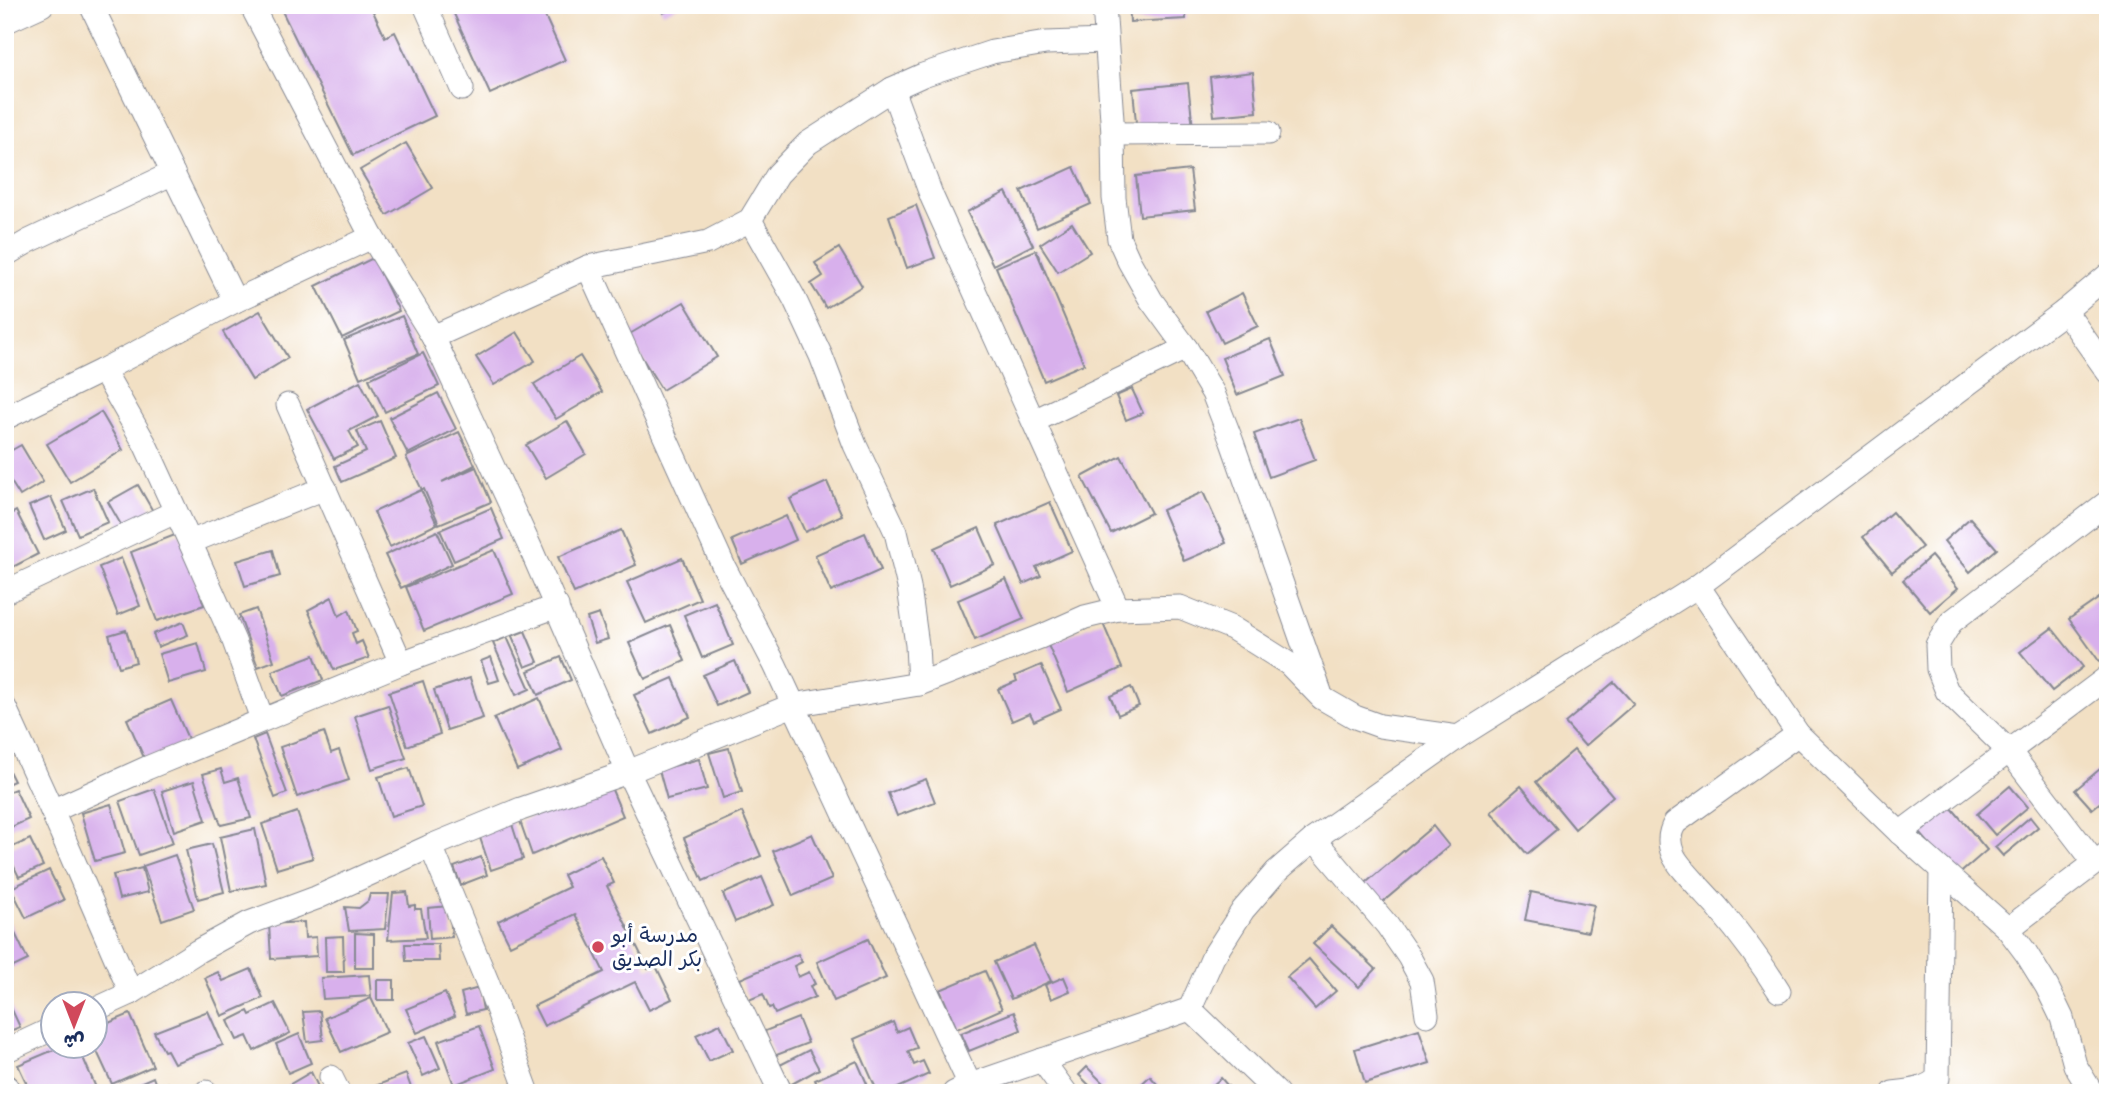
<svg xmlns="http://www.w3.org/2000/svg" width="2113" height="1098" font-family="Mali,'Playpen Sans Arabic',sans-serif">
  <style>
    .building { fill: #d8b0ec }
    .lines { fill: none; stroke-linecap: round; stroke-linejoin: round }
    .minor-casing { stroke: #868891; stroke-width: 25 }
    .major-casing { stroke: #868891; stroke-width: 31 }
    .minor { stroke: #fff; stroke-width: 23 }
    .major { stroke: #fff; stroke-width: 28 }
    .poi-dot { fill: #d1495b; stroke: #fff; stroke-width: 2.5 }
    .labels { text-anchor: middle; stroke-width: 6; stroke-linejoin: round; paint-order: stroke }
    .poi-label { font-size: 21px; fill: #1b2f5e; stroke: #fff; text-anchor: start }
  </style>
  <rect width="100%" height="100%" fill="#fff"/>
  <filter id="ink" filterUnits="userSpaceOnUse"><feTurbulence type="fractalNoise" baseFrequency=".0143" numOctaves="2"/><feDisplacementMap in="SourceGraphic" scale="14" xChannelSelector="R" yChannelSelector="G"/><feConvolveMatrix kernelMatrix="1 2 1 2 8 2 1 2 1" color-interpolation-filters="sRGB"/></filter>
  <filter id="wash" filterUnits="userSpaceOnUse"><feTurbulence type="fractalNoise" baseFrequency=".00686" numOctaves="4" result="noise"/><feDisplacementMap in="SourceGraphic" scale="28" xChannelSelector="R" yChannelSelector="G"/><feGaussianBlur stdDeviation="1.57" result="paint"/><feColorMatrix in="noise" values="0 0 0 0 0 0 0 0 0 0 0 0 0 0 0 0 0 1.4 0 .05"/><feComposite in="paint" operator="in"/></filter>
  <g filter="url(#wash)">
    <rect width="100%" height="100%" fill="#f2e0c4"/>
    <g id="blocks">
      <g class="building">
        <polygon points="279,5 370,5 385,37 395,32 435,116 353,155"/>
        <polygon points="450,5 540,5 565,60 490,94"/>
        <polygon points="659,5 681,5 663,13"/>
        <polygon points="1129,5 1185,5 1186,19 1130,22"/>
        <polygon points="1194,5 1240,5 1240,9 1194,11"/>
        <polygon points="1253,72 1257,112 1214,116 1210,77"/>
        <polygon points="1188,83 1193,128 1137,134 1133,89"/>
        <polygon points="5,92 11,92 7,123 5,123"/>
        <polygon points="406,143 433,188 387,215 360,170"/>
        <polygon points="1074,167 1091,204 1037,228 1021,191"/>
        <polygon points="1190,170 1195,210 1140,216 1136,176"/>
        <polygon points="1006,192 1033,245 993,265 967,212"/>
        <polygon points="916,205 935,258 907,268 889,216"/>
        <polygon points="1072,223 1090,252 1058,272 1040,244"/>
        <polygon points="839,248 862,286 826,308 811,284 823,276 815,263"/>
        <polygon points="1036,250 1084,364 1044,381 996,267"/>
        <polygon points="373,258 399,311 342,338 316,286"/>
        <polygon points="1242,293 1258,326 1222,343 1206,311"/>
        <polygon points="684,302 717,357 662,390 628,335"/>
        <polygon points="260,311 288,358 252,380 223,332"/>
        <polygon points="402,316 418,354 360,378 344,340"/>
        <polygon points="517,332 535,361 494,385 476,357"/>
        <polygon points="1270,339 1285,376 1237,395 1222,358"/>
        <polygon points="423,353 439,386 385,412 369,379"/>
        <polygon points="580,356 602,392 556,419 534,384"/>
        <polygon points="360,381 378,416 349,431 358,447 334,459 307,409"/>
        <polygon points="1132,389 1143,413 1126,420 1116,396"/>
        <polygon points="438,393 456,429 408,454 389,418"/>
        <polygon points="101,412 123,450 70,482 47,444"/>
        <polygon points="1299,418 1315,460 1269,477 1254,434"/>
        <polygon points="380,421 396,458 342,482 335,466 366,452 357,431"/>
        <polygon points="567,421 586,454 546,478 526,445"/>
        <polygon points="459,432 475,465 442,482 476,467 491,502 439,524 424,489 422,490 406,457"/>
        <polygon points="21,445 43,482 20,496 5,472 5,454"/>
        <polygon points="1121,456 1151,513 1111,533 1082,477"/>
        <polygon points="827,482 842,515 805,532 790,499"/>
        <polygon points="138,485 154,513 124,530 108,502"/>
        <polygon points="93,488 108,522 78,535 63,501"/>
        <polygon points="421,490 437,524 390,547 374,512"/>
        <polygon points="1203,492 1226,543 1184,561 1162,510"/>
        <polygon points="51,497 66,530 44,540 29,506"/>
        <polygon points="1050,502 1072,551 1036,567 1041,576 1023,584 997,525"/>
        <polygon points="491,508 504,539 454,561 440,530"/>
        <polygon points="16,511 38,554 5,571 5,517"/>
        <polygon points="1892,512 1922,547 1892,572 1863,537"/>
        <polygon points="786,516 796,540 742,564 732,540"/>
        <polygon points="1970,518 1997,549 1970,572 1944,541"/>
        <polygon points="979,528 995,565 950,585 934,548"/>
        <polygon points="621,530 636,565 574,593 558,557"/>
        <polygon points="437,531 452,564 401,588 385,555"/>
        <polygon points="180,533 204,605 157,621 131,552"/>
        <polygon points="865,533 881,570 831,592 815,555"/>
        <polygon points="273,550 280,576 245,586 237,561"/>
        <polygon points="494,550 513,594 424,631 406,587"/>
        <polygon points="1931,556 1958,588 1930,612 1903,580"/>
        <polygon points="121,558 140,606 118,615 99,567"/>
        <polygon points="682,558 700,599 646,623 627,582"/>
        <polygon points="1006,579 1024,619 975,640 958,600"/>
        <polygon points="2108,592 2108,655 2099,661 2069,619"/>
        <polygon points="332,597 339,616 349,610 357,631 352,633 356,644 362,641 369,658 334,670 308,610"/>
        <polygon points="715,602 733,645 702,658 684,615"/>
        <polygon points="256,609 274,661 258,667 239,615"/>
        <polygon points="599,614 608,639 595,643 587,618"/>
        <polygon points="1102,621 1122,668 1068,692 1048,645"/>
        <polygon points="183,622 188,635 158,647 153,634"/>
        <polygon points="670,625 685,661 645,679 629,643"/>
        <polygon points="2052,628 2083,667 2052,691 2020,652"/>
        <polygon points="126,630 136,662 119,667 109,635"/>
        <polygon points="525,631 538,662 525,667 512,636"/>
        <polygon points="507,637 530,689 516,695 493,643"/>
        <polygon points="198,643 206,672 168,683 159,654"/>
        <polygon points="314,655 323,680 282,696 272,671"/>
        <polygon points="491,657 499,680 489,683 481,661"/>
        <polygon points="561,657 571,680 538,695 528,671"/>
        <polygon points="735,661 748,692 717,706 703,675"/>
        <polygon points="1041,665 1061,709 1034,721 1030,713 1012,721 998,689 1017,681 1015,676"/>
        <polygon points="470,678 483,718 447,730 434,690"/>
        <polygon points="673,678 690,717 652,734 634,695"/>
        <polygon points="423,681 440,734 407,746 389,692"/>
        <polygon points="1614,682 1634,704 1585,746 1565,723"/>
        <polygon points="1131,687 1139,706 1118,715 1110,696"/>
        <polygon points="539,698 562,750 517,770 494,718"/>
        <polygon points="171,700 189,741 145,760 127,719"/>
        <polygon points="388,705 406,758 372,769 355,716"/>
        <polygon points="324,732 331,753 339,750 349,780 297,797 280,747"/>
        <polygon points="265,734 287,793 275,798 253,739"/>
        <polygon points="729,748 742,792 723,798 709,753"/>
        <polygon points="1574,750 1613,796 1575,829 1536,782"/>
        <polygon points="699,759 707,789 667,799 659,770"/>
        <polygon points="5,763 14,781 5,785"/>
        <polygon points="2107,763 2108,796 2092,809 2075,790"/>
        <polygon points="409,768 422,806 391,816 378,777"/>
        <polygon points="221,769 225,782 238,778 251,818 221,825 203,774"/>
        <polygon points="926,779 935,802 897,816 888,793"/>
        <polygon points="194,781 206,820 174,831 162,791"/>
        <polygon points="610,785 623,816 532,855 520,821"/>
        <polygon points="1521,786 1557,829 1527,854 1491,812"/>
        <polygon points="2010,786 2028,807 1995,835 1977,814"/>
        <polygon points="15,789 29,819 5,830 5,793"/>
        <polygon points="154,789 173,843 139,855 120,801"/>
        <polygon points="111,804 125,853 95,861 81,813"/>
        <polygon points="1951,807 1987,850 1957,876 1920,833"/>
        <polygon points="297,812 313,858 277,869 262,824"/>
        <polygon points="742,812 761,856 703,881 684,838"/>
        <polygon points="2030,817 2038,827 2003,856 1995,847"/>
        <polygon points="511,821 523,859 491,870 478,832"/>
        <polygon points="1433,826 1449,846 1379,905 1362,886"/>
        <polygon points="255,829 266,884 231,891 220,837"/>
        <polygon points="812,834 832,879 793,896 773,851"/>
        <polygon points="30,839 43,866 19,877 6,850"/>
        <polygon points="212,844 224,892 198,899 186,850"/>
        <polygon points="175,855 194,909 162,920 143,866"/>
        <polygon points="601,856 614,883 607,886 648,969 656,966 672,999 649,1010 635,982 544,1026 534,1006 604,972 575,914 510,945 498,921 569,887 563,875"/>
        <polygon points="481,857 487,875 461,885 454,867"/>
        <polygon points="142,868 148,892 119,899 113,875"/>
        <polygon points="49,870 64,900 26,918 11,888"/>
        <polygon points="762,877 774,905 735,922 723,894"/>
        <polygon points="407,892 409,906 415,905 415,909 421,909 426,938 388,940 393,893"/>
        <polygon points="1531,892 1594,905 1588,932 1525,920"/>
        <polygon points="370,894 389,894 385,929 349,931 345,907 359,908 368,901"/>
        <polygon points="449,906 452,937 430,939 428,908"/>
        <polygon points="304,922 305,938 316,937 317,956 271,959 269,924"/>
        <polygon points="10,923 28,960 5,971 5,925"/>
        <polygon points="1331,926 1376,969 1359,987 1313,944"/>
        <polygon points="355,933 374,934 374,968 355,968"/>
        <polygon points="343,936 344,972 326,972 325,937"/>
        <polygon points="868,939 886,978 834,1001 817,962"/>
        <polygon points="405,944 438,944 439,961 406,961"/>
        <polygon points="1034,945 1051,981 1011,999 994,962"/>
        <polygon points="798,954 802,962 794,966 798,977 809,972 815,984 810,986 815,997 775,1014 772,1007 769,1008 763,994 749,1000 740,979"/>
        <polygon points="1309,959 1336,991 1315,1009 1287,977"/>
        <polygon points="251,969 263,998 222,1016 205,978 218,972 223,981"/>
        <polygon points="985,971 1002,1009 957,1029 940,990"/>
        <polygon points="369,975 371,996 323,999 321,978"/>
        <polygon points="1064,977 1070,991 1051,999 1045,985"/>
        <rect x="377" y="980" width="17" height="20"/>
        <polygon points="479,988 483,1010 466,1014 461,993"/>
        <polygon points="445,993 455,1016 417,1033 406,1009"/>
        <polygon points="5,995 20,1027 5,1033"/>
        <polygon points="371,998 387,1032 341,1052 325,1018"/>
        <polygon points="275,1003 290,1033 254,1051 247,1036 237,1040 228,1021 248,1011 250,1015"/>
        <polygon points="208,1011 223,1045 174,1063 167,1050 164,1051 154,1032"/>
        <polygon points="320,1011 323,1040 307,1042 303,1012"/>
        <polygon points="1014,1012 1021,1030 969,1051 961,1033"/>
        <polygon points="130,1014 153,1066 112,1084 94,1045 94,1029"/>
        <polygon points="798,1018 808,1043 774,1056 765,1031"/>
        <polygon points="893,1022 897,1032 908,1027 917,1048 908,1051 914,1065 923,1061 929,1074 887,1093 878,1093 854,1039"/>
        <polygon points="720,1024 733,1050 709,1061 696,1035"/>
        <polygon points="479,1026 495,1069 454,1085 438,1041"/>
        <polygon points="1419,1029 1430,1063 1365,1083 1355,1049"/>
        <polygon points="299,1034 311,1063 288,1073 276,1044"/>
        <polygon points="426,1036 440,1068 423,1076 408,1043"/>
        <polygon points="63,1046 78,1046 97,1090 90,1093 31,1093 18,1065"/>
        <polygon points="809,1050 819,1069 790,1085 780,1065"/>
        <polygon points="857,1061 871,1093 821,1093 815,1080"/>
        <polygon points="1087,1067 1105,1085 1097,1093 1079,1075"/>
        <polygon points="311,1072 321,1093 275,1093"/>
        <polygon points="406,1074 413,1093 377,1093 375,1086"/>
        <polygon points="1150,1076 1165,1093 1132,1093"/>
        <polygon points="153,1077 157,1088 167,1083 171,1093 117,1093"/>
        <polygon points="1221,1078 1234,1093 1204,1093"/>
      </g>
    </g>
  </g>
  <g filter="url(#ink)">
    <use href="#blocks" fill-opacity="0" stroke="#868891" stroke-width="2"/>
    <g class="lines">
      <defs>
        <g id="minor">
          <polyline points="91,5 235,301"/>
          <polyline points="251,5 372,237 433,337 530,547 628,772 781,1093"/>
          <polyline points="425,5 462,89"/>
          <polyline points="1104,5 1113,134 1114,198 1119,239 1129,261 1151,300 1186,348 1213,393 1232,442 1320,692"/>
          <polyline points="5,22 42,5"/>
          <polyline points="892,89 932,197 1118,609"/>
          <polyline points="1113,134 1268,133"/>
          <polyline points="750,220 794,298 821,356 855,445 896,532 909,587 917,645 919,684"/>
          <polyline points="5,255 29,241 173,173"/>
          <polyline points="588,267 724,567 775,665 970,1085"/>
          <polyline points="2065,311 2108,372"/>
          <polyline points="433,337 588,267 708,242 750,220 778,174 808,143 892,89 923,75 992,52 1046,43 1106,41"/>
          <polyline points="103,370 145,444 190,542 234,641 262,719"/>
          <polyline points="288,405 401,663"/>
          <polyline points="5,418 103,370 235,301 372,237"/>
          <polyline points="1034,421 1186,348"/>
          <polyline points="190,542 325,488"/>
          <polyline points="1698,586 1798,734 1900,833 2008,929 2026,953 2047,987 2062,1018 2075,1065 2092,1093"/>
          <polyline points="5,592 175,512"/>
          <polyline points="5,708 52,811 131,993"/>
          <polyline points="52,811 147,768 401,663 557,606"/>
          <polyline points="1900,833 2108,677"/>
          <polyline points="1314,839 1387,925 1409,957 1422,981 1427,1015"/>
          <polyline points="431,846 488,984 528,1093"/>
          <polyline points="2095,863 2009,751 1947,691 1938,669 1937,645 1951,622 2108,502"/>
          <polyline points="2008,929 2108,853"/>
          <path d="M1779 991C1761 962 1740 934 1718 908 1708 896 1677 866 1673 854 1668 842 1669 833 1675 823L1798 734"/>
          <polyline points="1190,1009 1213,957 1243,910 1276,872 1314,839 1458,737 1698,586 2065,311 2108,275"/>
          <polyline points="1190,1009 1277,1093"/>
          <polyline points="94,1010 131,993 198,951 249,923 316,898 431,846 521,809 628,772 793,705 919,684 1040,637 1085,617 1118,609 1180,607 1232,628 1289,664 1322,698 1355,717 1380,726 1458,737"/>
          <polyline points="5,1051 52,1029"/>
          <polyline points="1042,1060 1066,1093"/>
          <polyline points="331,1077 339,1093"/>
          <polyline points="206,1092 206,1093"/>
          <polyline points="954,1093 970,1085 1190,1009"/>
          <path d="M1893 1093C1909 1091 1926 1090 1938 1078L1941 870"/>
        </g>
        <polyline id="major" points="5,1089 7,1093"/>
      </defs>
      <use href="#minor" class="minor-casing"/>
      <use href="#major" class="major-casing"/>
      <use href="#minor" class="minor"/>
      <use href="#major" class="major"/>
    </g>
  </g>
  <circle class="poi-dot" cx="598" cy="947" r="7"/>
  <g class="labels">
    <g class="poi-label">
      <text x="612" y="942">مدرسة أبو<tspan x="612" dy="24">بكر الصديق</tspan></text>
    </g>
  </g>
  <rect width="2113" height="1098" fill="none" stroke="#fff" stroke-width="28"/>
  <g transform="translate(74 1025) rotate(180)"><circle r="33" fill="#ffffff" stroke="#a4acbf" stroke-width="2"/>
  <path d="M0-5L12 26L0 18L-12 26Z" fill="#d1495b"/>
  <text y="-10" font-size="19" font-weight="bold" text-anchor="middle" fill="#1b2f5e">ش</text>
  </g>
</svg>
